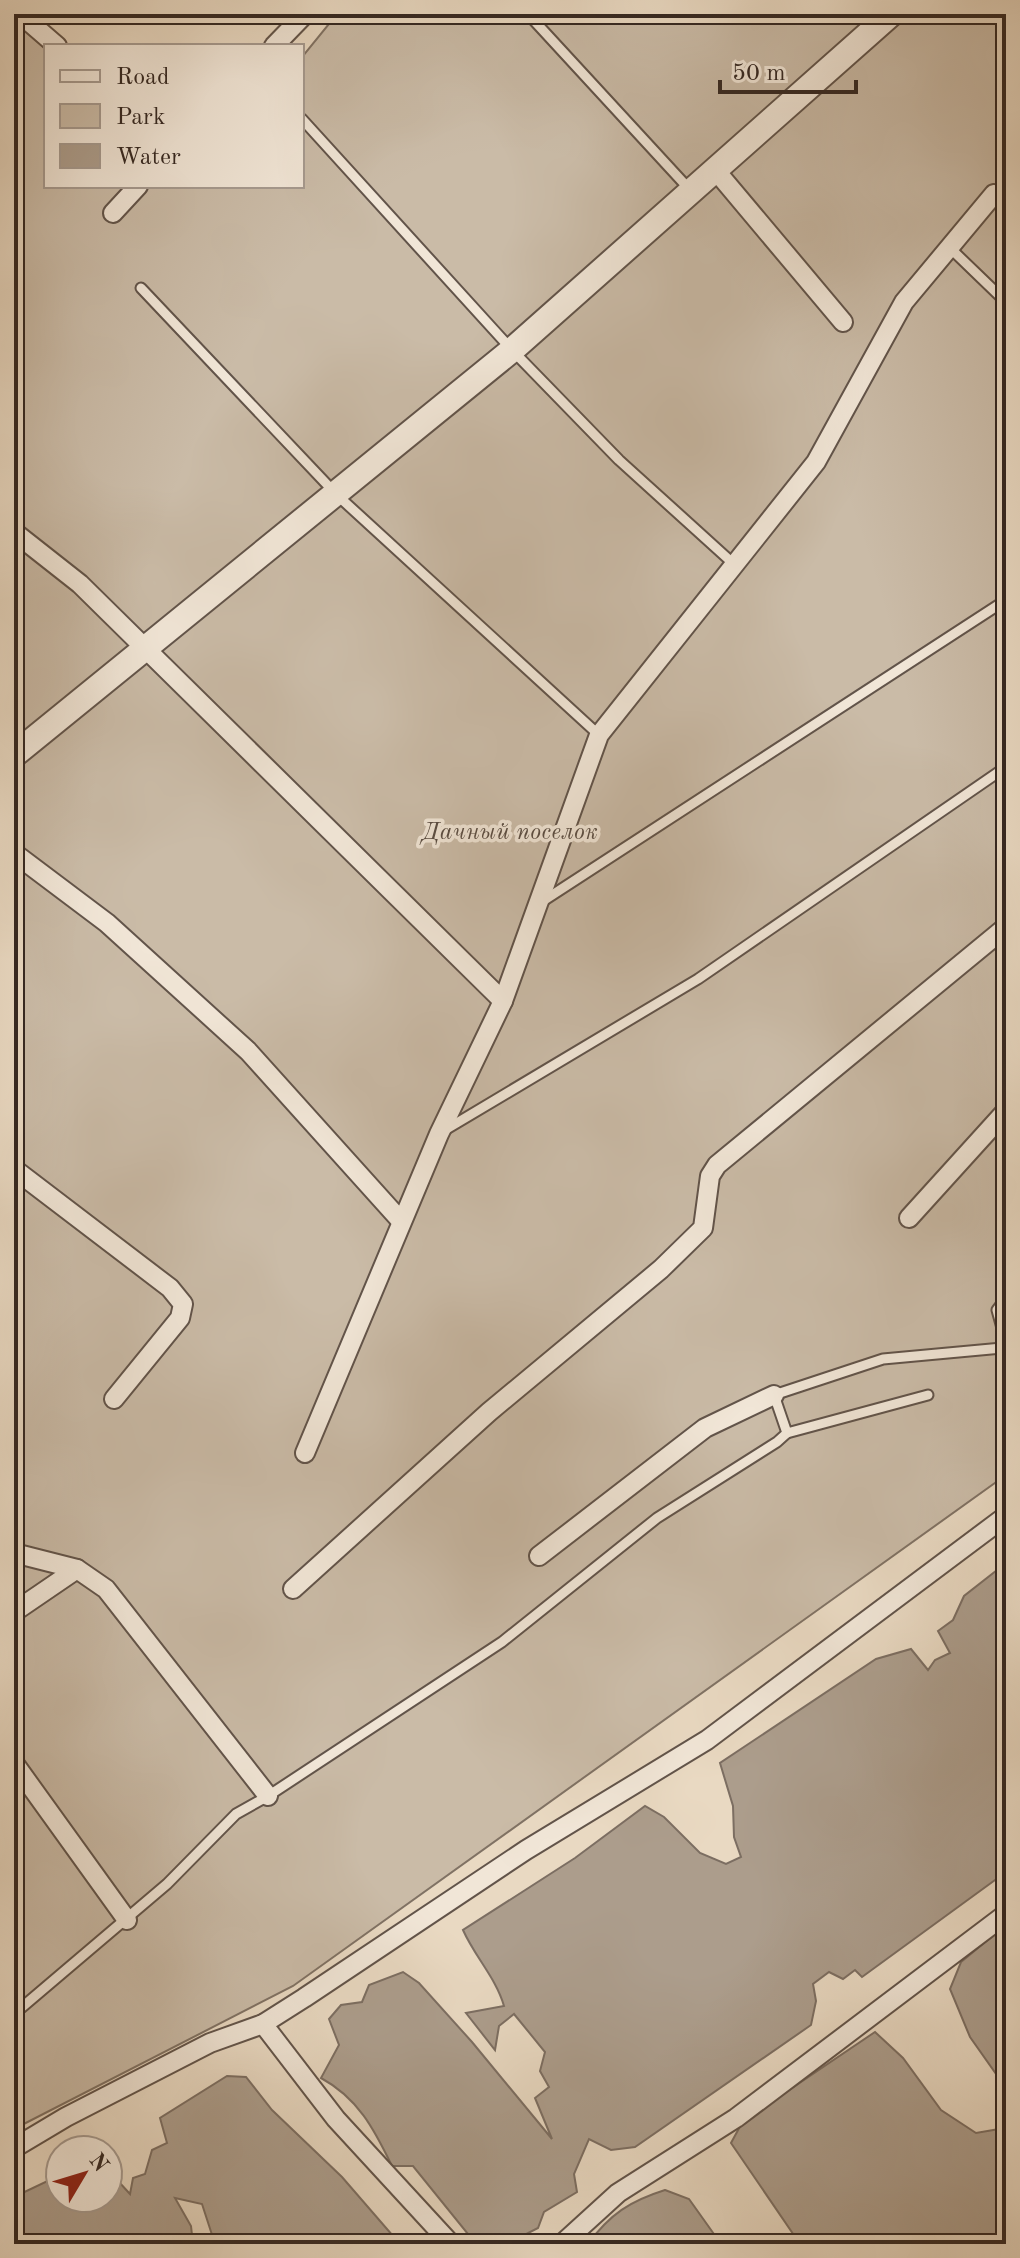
<svg xmlns="http://www.w3.org/2000/svg" width="1020" height="2258" font-family="'Old Standard TT',serif">
  <style>
    .green { fill: #cabba7; stroke: #807264; stroke-width: 2 }
    .water { fill: #ac9d8c; stroke: #7c6e62; stroke-width: 2 }
    .lines { fill: none; stroke-linecap: round; stroke-linejoin: round }
    .service-casing { stroke: #62544a; stroke-width: 13 }
    .minor-casing { stroke: #62544a; stroke-width: 22 }
    .tertiary-casing { stroke: #62544a; stroke-width: 28 }
    .service { stroke: #f1e6d7; stroke-width: 9 }
    .minor { stroke: #f1e6d7; stroke-width: 18 }
    .tertiary { stroke: #f1e6d7; stroke-width: 24 }
    .labels { text-anchor: middle; stroke-width: 7; stroke-linejoin: round; paint-order: stroke }
    .park-label { font-size: 24px; font-style: italic; fill: #5a4d43; stroke: #f1e6d7 }
  </style>
  <rect width="100%" height="100%" fill="#e9d9c2"/>
  <filter id="stains"><feTurbulence type="fractalNoise" baseFrequency=".0025" numOctaves="4"/><feColorMatrix values="0 0 0 0 .2 0 0 0 0 .09 0 0 0 0 .02 0 0 0 .5 -.17"/></filter>
  <radialGradient id="worn" r=".72"><stop offset=".6" stop-color="#630" stop-opacity="0"/><stop offset="1" stop-color="#630" stop-opacity=".3"/></radialGradient>
  <polygon class="green" points="14,14 26,14 67,46 46,46 46,186 302,186 302,57 337,14 1006,14 1006,1475 293,1986 14,2129"/>
  <g class="water">
    <path d="M1006 1563V1872L862 1977 855 1970 843 1979 829 1972 813 1984 816 2001 811 2025 635 2147 611 2150 589 2139 574 2174 577 2192 544 2212 538 2228 507 2244H476L413 2166H392C374 2129 358 2098 321 2078L339 2045 329 2019 341 2005 362 2002 369 1985 403 1972 419 1983 472 2042 552 2139 535 2098 549 2087 540 2071 545 2052 514 2014 499 2026 495 2050 466 2013 504 2006C496 1978 475 1957 463 1930L575 1858 645 1806 664 1817 700 1853 726 1864 741 1857 734 1837 733 1806 720 1763 876 1659 911 1649 928 1670 935 1660 950 1653 938 1631 953 1620 964 1596Z"/>
    <polygon points="1006,1925 1006,2088 970,2037 950,1989 961,1962"/>
    <polygon points="875,2032 903,2058 941,2110 976,2133 999,2129 1006,2122 1006,2159 997,2166 1006,2183 1006,2244 800,2244 731,2143 743,2121"/>
    <polygon points="227,2076 246,2077 272,2110 342,2177 400,2244 215,2244 202,2204 175,2198 191,2226 193,2244 14,2244 14,2197 60,2175 60,2198 108,2198 108,2170 130,2194 133,2178 145,2174 152,2150 167,2143 160,2118"/>
    <path d="M665 2190 689 2199 721 2244H588C610 2214 630 2201 665 2190Z"/>
  </g>
  <g class="lines">
    <defs>
      <g id="service">
        <polyline points="528,14 691,191"/>
        <polyline points="302,119 512,350 619,460 736,566"/>
        <polyline points="994,194 1006,182"/>
        <polyline points="949,247 1006,302"/>
        <polyline points="141,288 337,495 599,735"/>
        <polyline points="543,901 1006,600"/>
        <polyline points="445,1130 698,979 1006,767"/>
        <polyline points="787,1433 928,1395"/>
        <polyline points="14,2014 167,1884 236,1814 268,1796 502,1642 657,1518 777,1442 787,1433 774,1395 883,1359 1002,1348 1005,1339 997,1310 1006,1298"/>
      </g>
      <g id="minor">
        <polyline points="20,14 57,46"/>
        <polyline points="274,46 305,14"/>
        <polyline points="717,172 843,322"/>
        <polyline points="113,213 138,186"/>
        <polyline points="14,532 80,584 503,1001"/>
        <polyline points="14,853 107,923 248,1051 401,1221"/>
        <polyline points="14,1169 170,1288 183,1304 180,1318 114,1399"/>
        <polyline points="909,1218 1006,1111"/>
        <polyline points="305,1453 439,1134 503,1001 599,735 816,462 904,302 994,194"/>
        <polyline points="14,1553 77,1569 106,1589 268,1796"/>
        <polyline points="539,1556 705,1428 774,1395"/>
        <polyline points="293,1589 489,1412 661,1269 703,1228 710,1176 717,1165 1006,927"/>
        <polyline points="14,1612 77,1569"/>
        <polyline points="14,1763 127,1920"/>
        <polyline points="263,2024 336,2119 451,2244"/>
        <polyline points="14,2148 66,2117 210,2043 263,2024 304,1998 526,1850 707,1740 1006,1516"/>
        <polyline points="562,2244 618,2193 736,2118 1006,1914"/>
      </g>
      <polyline id="tertiary" points="14,755 512,350 891,14"/>
    </defs>
    <use href="#service" class="service-casing"/>
    <use href="#minor" class="minor-casing"/>
    <use href="#tertiary" class="tertiary-casing"/>
    <use href="#service" class="service"/>
    <use href="#minor" class="minor"/>
    <use href="#tertiary" class="tertiary"/>
  </g>
  <g class="labels">
    <g class="park-label">
      <text x="510" y="839">Дачный поселок</text>
    </g>
  </g>
  <rect width="1020" height="2258" fill="none" stroke="#e9d9c2" stroke-width="48"/>
  <rect x="16" y="16" width="988" height="2226" fill="none" stroke="#352822" stroke-width="4"/>
  <rect x="24" y="24" width="972" height="2210" fill="none" stroke="#352822" stroke-width="2"/>
  <rect x="44" y="44" width="260" height="144" fill="#f1e6d7" stroke="#a69a8f" stroke-width="2"/>
  <rect x="60" y="70" width="40" height="12" fill="#f1e6d7" stroke="#a69a8f" stroke-width="2"/>
  <text x="116" y="84" font-size="24" fill="#352822">Road</text>
  <rect x="60" y="104" width="40" height="24" fill="#cabba7" stroke="#a69a8f" stroke-width="2"/>
  <text x="116" y="124" font-size="24" fill="#352822">Park</text>
  <rect x="60" y="144" width="40" height="24" fill="#ac9d8c" stroke="#a69a8f" stroke-width="2"/>
  <text x="116" y="164" font-size="24" fill="#352822">Water</text>
  <g transform="translate(84 2174) rotate(52)"><circle r="38" fill="#f1e6d7" stroke="#a69a8f" stroke-width="2"/>
  <path d="M0-6L14 30L0 20L-14 30Z" fill="#8f2418"/>
  <text y="-12" font-size="22" font-weight="bold" text-anchor="middle" fill="#352822">N</text>
  </g>
  <path d="M720 80v12h136v-12" fill="none" stroke="#352822" stroke-width="4"/>
  <text x="732" y="80" font-size="24" fill="#352822" stroke="#f1e6d7" stroke-width="6" paint-order="stroke">50 m</text>
  <rect width="100%" height="100%" filter="url(#stains)"/>
  <rect width="100%" height="100%" fill="url(#worn)"/>
</svg>
